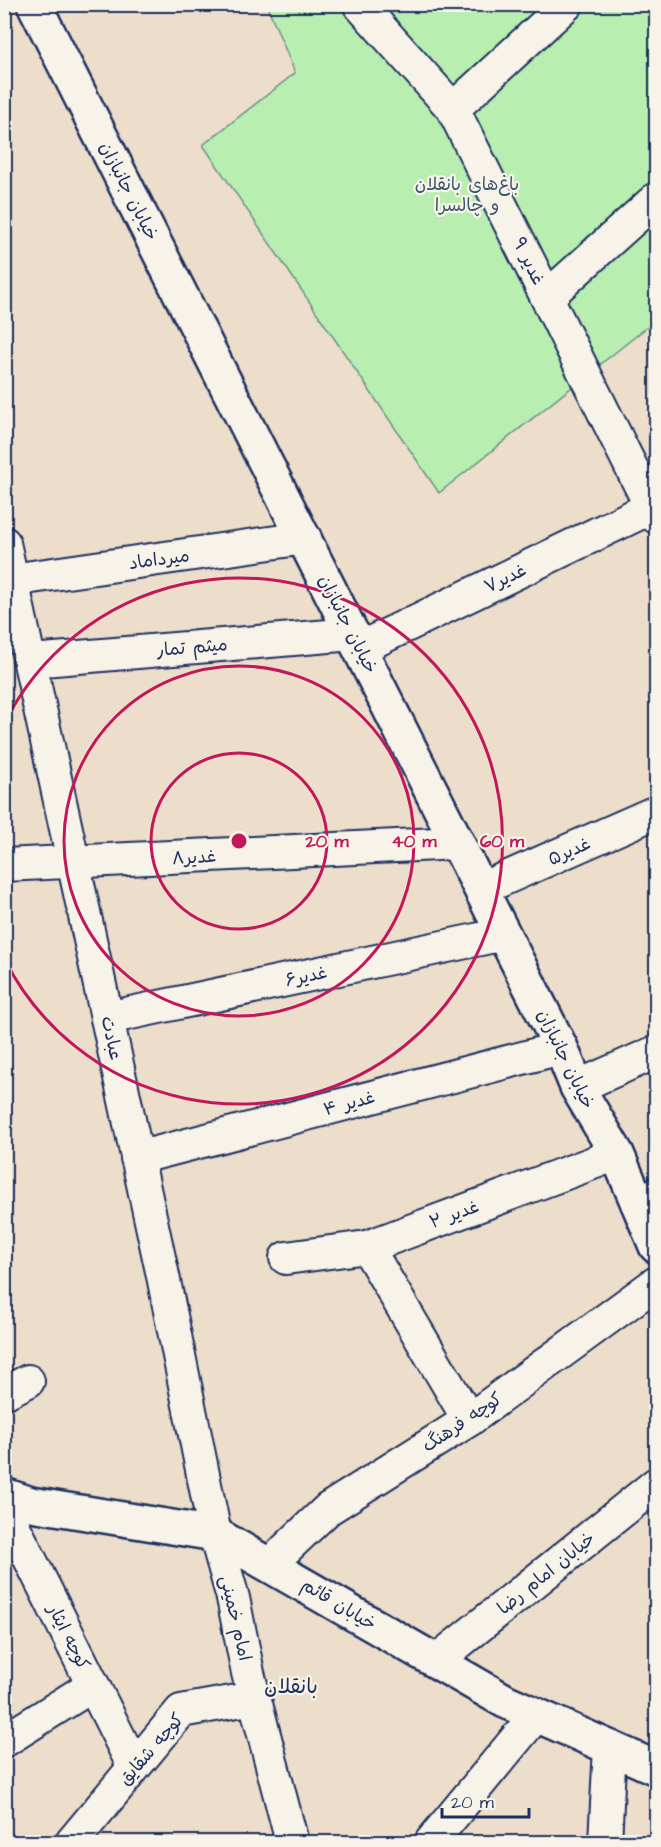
<svg xmlns="http://www.w3.org/2000/svg" width="661" height="1847" font-family="'Architects Daughter','Playpen Sans Arabic',sans-serif">
  <style>
    .green { fill: #b8eeb0; stroke: #6a8e87; stroke-width: 1.5 }
    .lines { fill: none; stroke-linecap: round; stroke-linejoin: round }
    .street-casing { stroke: #1b2f5e; stroke-width: 36 }
    .secondary-casing { stroke: #1b2f5e; stroke-width: 38 }
    .street { stroke: #f7f3e8; stroke-width: 32 }
    .secondary { stroke: #f7f3e8; stroke-width: 33 }
    .ring { fill: none; stroke: #c2185b; stroke-width: 3 }
    .labels { text-anchor: middle; stroke-width: 4.5; stroke-linejoin: round; paint-order: stroke }
    .park-label { font-size: 18px; fill: #3a556e; stroke: #f7f3e8 }
    .street-label { font-size: 18px; fill: #1b2f5e; stroke: #f7f3e8 }
    .quarter-label { font-size: 21px; fill: #1b2f5e; stroke: #f7f3e8 }
    .centre { fill: #c2185b; stroke: #f7f3e8; stroke-width: 3 }
    .ring-label { font-size: 18px; text-anchor: middle; font-weight: bold; fill: #c2185b; stroke: #f7f3e8; stroke-width: 4.5; stroke-linejoin: round; paint-order: stroke }
  </style>
  <rect width="100%" height="100%" fill="#eddecb"/>
  <filter id="ink" filterUnits="userSpaceOnUse"><feTurbulence type="fractalNoise" baseFrequency=".0167" numOctaves="2"/><feDisplacementMap in="SourceGraphic" scale="12" xChannelSelector="R" yChannelSelector="G"/><feConvolveMatrix kernelMatrix="1 2 1 2 8 2 1 2 1" color-interpolation-filters="sRGB"/></filter>
  <g filter="url(#ink)">
    <polygon class="green" points="267,5 656,5 656,320 439,493 203,145 295,73"/>
    <g class="lines">
      <defs>
        <g id="street">
          <polyline points="359,4 453,109 656,517"/>
          <polyline points="453,109 567,4"/>
          <polyline points="547,297 656,199"/>
          <polyline points="4,543 163,1276 215,1534 233,1598 248,1673 292,1842"/>
          <polyline points="4,581 305,538"/>
          <polyline points="360,648 650,508"/>
          <polyline points="31,661 353,634"/>
          <polyline points="4,865 458,843"/>
          <polyline points="481,889 656,812"/>
          <polyline points="107,1018 504,934"/>
          <polyline points="577,1087 656,1052"/>
          <polyline points="137,1158 561,1048"/>
          <polyline points="637,1203 656,1194"/>
          <polyline points="367,1247 469,1420"/>
          <polyline points="286,1258 367,1247 617,1154"/>
          <polyline points="4,1393 28,1381"/>
          <polyline points="4,1507 134,1767"/>
          <polyline points="270,1564 328,1509 469,1420 656,1283"/>
          <polyline points="436,1661 656,1484"/>
          <polyline points="4,1741 93,1685"/>
          <polyline points="72,1842 181,1711 254,1698"/>
          <polyline points="431,1842 536,1715"/>
          <polyline points="605,1842 610,1747"/>
        </g>
        <g id="secondary">
          <polyline points="34,4 561,1048 577,1087 617,1154 656,1246"/>
          <polyline points="4,1495 31,1504 215,1534 505,1701 656,1768"/>
        </g>
      </defs>
      <use href="#street" class="street-casing"/>
      <use href="#secondary" class="secondary-casing"/>
      <use href="#street" class="street"/>
      <use href="#secondary" class="secondary"/>
    </g>
  </g>
  <g class="ring">
    <circle cx="239" cy="841" r="88"/>
    <circle cx="239" cy="841" r="175"/>
    <path d="M5 722A263 263 0 1 1 5 960"/>
  </g>
  <g class="labels">
    <g class="park-label">
      <text x="467" y="190">باغ‌های بانقلان<tspan x="467" dy="21">و چالسرا</tspan></text>
    </g>
    <g class="street-label">
      <text transform="translate(129 191) rotate(63)" y="6">خیابان جانبازان</text>
      <text transform="translate(529 261) rotate(64)" y="6">غدیر ۹</text>
      <text transform="translate(159 559) rotate(-8)" y="6">میرداماد</text>
      <text transform="translate(505 578) rotate(-26)" y="6">غدیر۷</text>
      <text transform="translate(348 624) rotate(63)" y="6">خیابان جانبازان</text>
      <text transform="translate(192 647) rotate(-5)" y="6">میثم تمار</text>
      <text transform="translate(569 851) rotate(-24)" y="6">غدیر۵</text>
      <text transform="translate(194 857) rotate(-3)" y="6">غدیر۸</text>
      <text transform="translate(306 976) rotate(-12)" y="6">غدیر۶</text>
      <text transform="translate(112 1038) rotate(78)" y="6">عبادت</text>
      <text transform="translate(566 1059) rotate(64)" y="6">خیابان جانبازان</text>
      <text transform="translate(349 1103) rotate(-15)" y="6">غدیر ۴</text>
      <text transform="translate(454 1214) rotate(-20)" y="6">غدیر ۲</text>
      <text transform="translate(462 1422) rotate(-34)" y="6">کوچه فرهنگ</text>
      <text transform="translate(546 1573) rotate(-39)" y="6">خیابان امام رضا</text>
      <text transform="translate(339 1604) rotate(31)" y="6">خیابان قائم</text>
      <text transform="translate(236 1618) rotate(77)" y="6">امام خمینی</text>
      <text transform="translate(69 1637) rotate(63)" y="6">کوچه ایثار</text>
      <text transform="translate(151 1749) rotate(-49)" y="6">کوچه شقایق</text>
    </g>
    <g class="quarter-label">
      <text x="291" y="1693">بانقلان</text>
    </g>
  </g>
  <circle cx="239" cy="841" r="9" class="centre"/>
  <g class="ring-label">
    <text x="327" y="847">20 m</text>
    <text x="414" y="847">40 m</text>
    <text x="502" y="847">60 m</text>
  </g>
  <rect width="661" height="1847" fill="none" stroke="#f7f3e8" stroke-width="24"/>
  <rect x="12" y="12" width="637" height="1823" fill="none" stroke="#1b2f5e" stroke-width="2" filter="url(#ink)"/>
  <path d="M442 1808v9h87v-9" fill="none" stroke="#1b2f5e" stroke-width="3"/>
  <text x="451" y="1808" font-size="18" fill="#1b2f5e" stroke="#f7f3e8" stroke-width="4.5" paint-order="stroke">20 m</text>
</svg>
